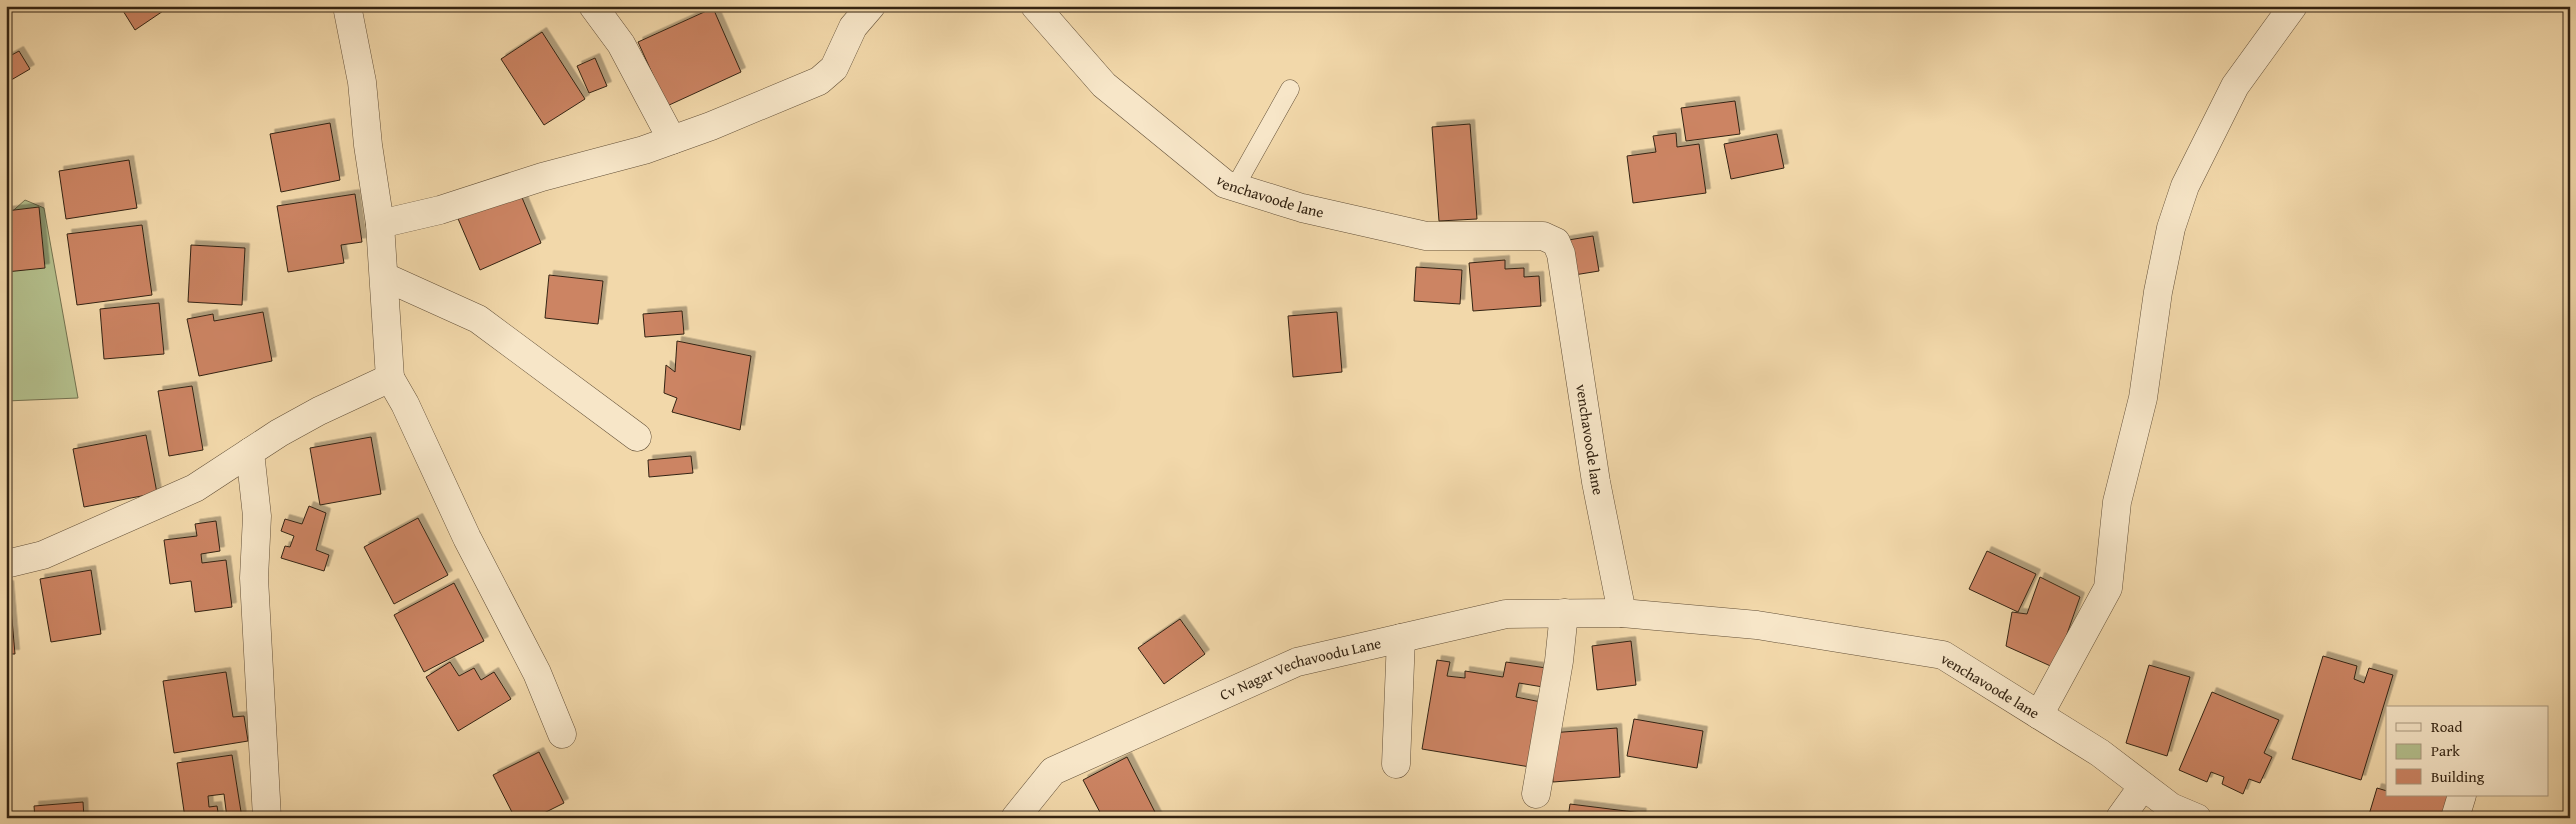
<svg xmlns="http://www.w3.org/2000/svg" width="2576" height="824" font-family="'Gentium Book Plus',serif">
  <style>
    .green { fill: #b4c08d; stroke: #747250 }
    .building { fill: #cc8464; stroke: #332312; filter: url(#shadow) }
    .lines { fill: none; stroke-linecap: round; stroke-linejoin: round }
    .lane-casing { stroke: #635038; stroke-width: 19 }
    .street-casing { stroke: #635038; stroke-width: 29 }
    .lane { stroke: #f7e6c8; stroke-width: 18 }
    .street { stroke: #f7e6c8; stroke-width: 28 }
    .labels { text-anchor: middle; stroke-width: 5; stroke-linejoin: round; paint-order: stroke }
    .street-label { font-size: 15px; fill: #332312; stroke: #f7e6c8 }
  </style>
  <defs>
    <filter id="shadow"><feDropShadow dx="4.5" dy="-4.5" stdDeviation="0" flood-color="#0004"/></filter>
  </defs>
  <rect width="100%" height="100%" fill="#f2d8aa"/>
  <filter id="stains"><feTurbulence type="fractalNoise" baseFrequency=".004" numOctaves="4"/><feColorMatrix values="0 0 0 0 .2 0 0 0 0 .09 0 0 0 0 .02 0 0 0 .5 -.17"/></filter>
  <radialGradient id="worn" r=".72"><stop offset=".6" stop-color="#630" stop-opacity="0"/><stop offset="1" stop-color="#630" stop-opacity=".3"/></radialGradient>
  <polygon class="green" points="25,200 44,208 78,398 6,401 6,217"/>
  <g class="building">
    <polygon points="120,6 169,6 169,7 135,30"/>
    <polygon points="713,8 741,72 667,106 638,42"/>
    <polygon points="542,32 585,99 544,125 501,59"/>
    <polygon points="19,51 30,69 6,83 6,54 8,57"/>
    <polygon points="595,58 607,86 589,93 577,66"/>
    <polygon points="1735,101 1740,134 1686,141 1681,108"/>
    <polygon points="330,123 340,180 281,192 270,134"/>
    <polygon points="1470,124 1477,219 1439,221 1432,127"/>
    <polygon points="1676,133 1677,147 1699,144 1706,193 1633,203 1627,156 1656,152 1653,136"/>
    <polygon points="1777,134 1784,168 1731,179 1724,144"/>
    <polygon points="129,160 137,208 66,219 59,171"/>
    <polygon points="518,188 541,243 480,270 456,214"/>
    <polygon points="355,194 362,242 341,245 344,263 288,272 277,206"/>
    <polygon points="39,207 45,268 6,272 6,211"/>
    <polygon points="142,225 152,295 77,305 67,234"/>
    <polygon points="1593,236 1599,271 1568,276 1562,241"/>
    <polygon points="191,245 245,248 242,305 188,302"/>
    <polygon points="1505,260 1505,269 1524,268 1524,277 1539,276 1541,306 1473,311 1469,263"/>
    <polygon points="1416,267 1462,270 1460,304 1414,301"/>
    <polygon points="549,275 603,281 598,324 545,318"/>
    <polygon points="159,303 164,354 104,359 100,309"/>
    <polygon points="682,311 684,334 645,337 643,314"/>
    <polygon points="263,312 272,361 199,376 187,319 213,314 214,321"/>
    <polygon points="1337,312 1342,372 1293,377 1288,316"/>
    <polygon points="677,341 751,356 740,430 672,412 677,398 664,393 666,365 675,372"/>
    <polygon points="192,386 203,450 169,456 158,391"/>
    <polygon points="146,435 157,493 84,507 73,449"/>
    <polygon points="371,437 381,494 320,505 310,448"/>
    <polygon points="691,456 693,473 649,477 648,460"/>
    <polygon points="309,506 326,513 316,550 329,555 324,571 281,558 285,546 290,547 294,536 281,531 285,519 302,524"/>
    <polygon points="418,518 448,575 394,604 364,547"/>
    <polygon points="216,521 220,551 201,554 202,563 226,560 232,607 195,612 191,581 170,584 164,540 197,536 195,524"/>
    <polygon points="1987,551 2036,574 2018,612 1969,589"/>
    <polygon points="91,570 101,634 51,642 40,579"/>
    <polygon points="2040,577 2080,597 2055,668 2006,646 2012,612 2027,614"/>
    <polygon points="454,583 484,641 424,672 394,615"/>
    <polygon points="6,585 9,585 15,654 6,654"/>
    <polygon points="1180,619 1205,654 1164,684 1138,648"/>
    <polygon points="1631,641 1636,685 1597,690 1592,646"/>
    <polygon points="2323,656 2357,666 2354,679 2364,683 2369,668 2393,675 2361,780 2292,759"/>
    <polygon points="1437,660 1450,662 1447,676 1465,678 1465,671 1503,677 1506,662 1553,669 1549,688 1519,683 1516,697 1546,703 1536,768 1422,749"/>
    <polygon points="450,662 459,676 474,668 481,680 494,672 511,699 458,731 426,677"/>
    <polygon points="2149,665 2190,677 2167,756 2126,743"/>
    <polygon points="226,672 233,717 244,716 248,741 174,753 163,681"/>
    <polygon points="2212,692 2279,720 2264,753 2272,757 2260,783 2249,779 2243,794 2222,784 2224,777 2211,772 2207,782 2179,770"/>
    <polygon points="1634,719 1703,731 1697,768 1627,756"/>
    <polygon points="1617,728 1620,777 1553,782 1550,733"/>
    <polygon points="539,752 564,803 534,818 515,818 493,775"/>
    <polygon points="232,755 242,818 227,818 224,794 208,796 209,807 217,806 219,818 185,818 177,763"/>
    <polygon points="1127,757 1158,818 1103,818 1083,780"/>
    <polygon points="2377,788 2387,791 2387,795 2448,795 2442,818 2368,818"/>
    <polygon points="83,802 84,818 35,818 34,806"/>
    <polygon points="1570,804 1642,813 1641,818 1568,818"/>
  </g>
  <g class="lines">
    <defs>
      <polyline id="lane" points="1235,187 1290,89"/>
      <g id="street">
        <polyline points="347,6 362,82 368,145 380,224 390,378"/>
        <polyline points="593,6 621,44 672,140"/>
        <path id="s1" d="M1035 6 1104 85 1225 184 1302 208 1426 236H1543L1556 242 1561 254 1596 482 1622 613 1757 625 1943 655 2100 753 2171 807 2197 818"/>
        <polyline points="380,224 440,210 542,177 644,150 711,126 819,81 834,68 853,27 871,6"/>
        <polyline points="385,277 478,319 637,437"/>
        <polyline points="250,452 257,516 254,578 267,818"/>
        <polyline points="6,564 43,555 195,488 279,433 319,411 390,378 405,404 467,538 537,673 562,734"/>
        <polyline points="2039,715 2108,588 2117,502 2143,398 2158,292 2171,228 2185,186 2235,86 2293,6"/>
        <polyline points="1396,764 1401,638"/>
        <polyline points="1536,794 1559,661 1564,613"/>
        <path id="s2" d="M1015 818 1053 771 1297 662 1506 614 1622 613"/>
        <polyline points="2120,818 2143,786"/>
        <polyline points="2455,818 2462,795"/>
      </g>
    </defs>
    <use href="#lane" class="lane-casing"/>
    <use href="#street" class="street-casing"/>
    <use href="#lane" class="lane"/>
    <use href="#street" class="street"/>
  </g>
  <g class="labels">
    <g class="street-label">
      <text dy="5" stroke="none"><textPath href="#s1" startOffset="308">venchavoode lane</textPath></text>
      <text dy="5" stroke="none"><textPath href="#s1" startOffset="801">venchavoode lane</textPath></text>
      <text dy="5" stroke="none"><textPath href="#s2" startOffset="329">Cv Nagar Vechavoodu Lane</textPath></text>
      <text transform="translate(1990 686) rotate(31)" y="5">venchavoode lane</text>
    </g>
  </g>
  <rect width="2576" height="824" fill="none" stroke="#f2d8aa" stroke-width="25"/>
  <rect x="8" y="8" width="2561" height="809" fill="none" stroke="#332312" stroke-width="2.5"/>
  <rect x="12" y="12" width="2551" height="799" fill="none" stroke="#332312"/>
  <rect x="2386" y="706" width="162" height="90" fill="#f7e6c8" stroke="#a9987f"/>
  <rect x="2396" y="723" width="25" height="8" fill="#f7e6c8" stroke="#a9987f"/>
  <text x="2431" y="732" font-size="15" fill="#332312">Road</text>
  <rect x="2396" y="744" width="25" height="15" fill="#b4c08d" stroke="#a9987f"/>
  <text x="2431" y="756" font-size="15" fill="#332312">Park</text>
  <rect x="2396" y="769" width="25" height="15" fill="#cc8464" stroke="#a9987f"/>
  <text x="2431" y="782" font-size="15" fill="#332312">Building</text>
  <rect width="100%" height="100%" filter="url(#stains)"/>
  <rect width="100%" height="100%" fill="url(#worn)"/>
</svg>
